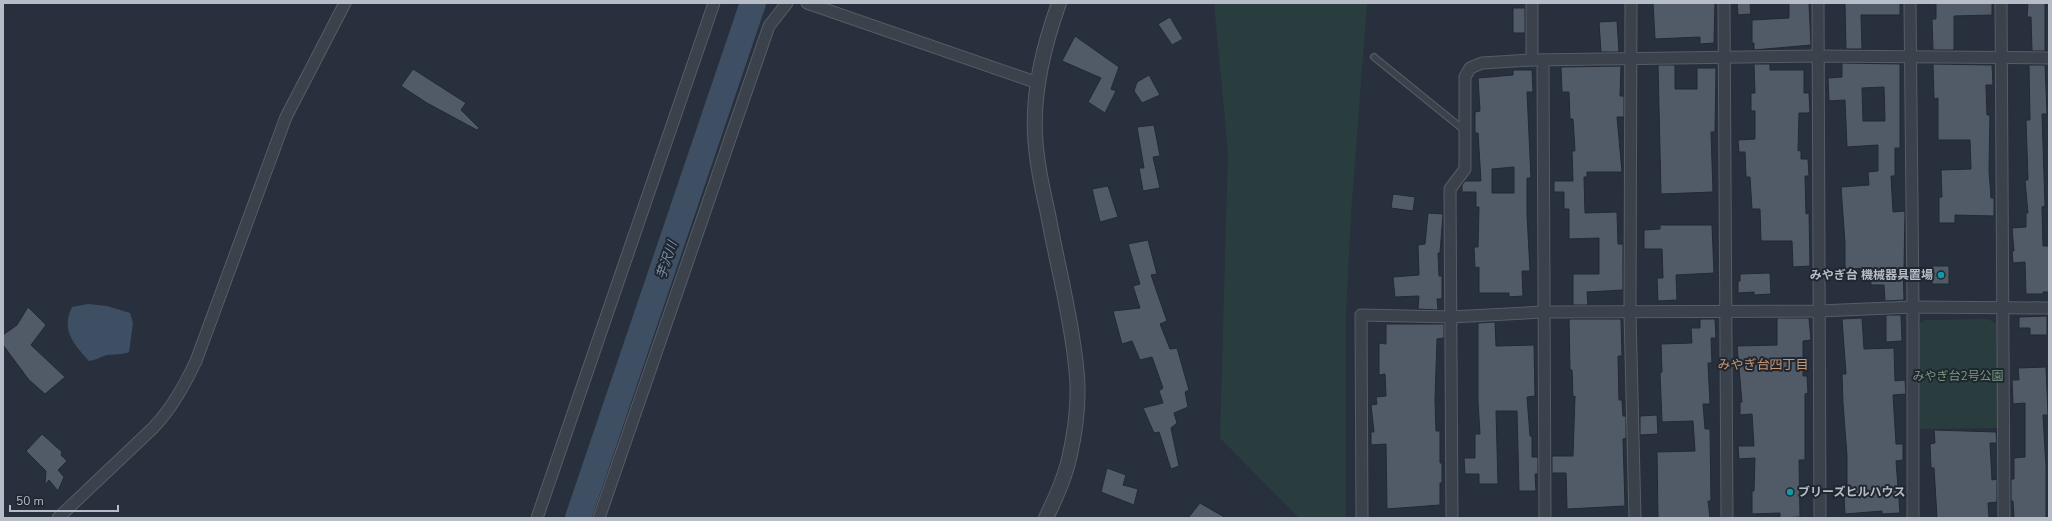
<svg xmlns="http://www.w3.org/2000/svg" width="2052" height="521" font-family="'Nunito Sans','Noto Sans JP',sans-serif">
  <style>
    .green { fill: #2a3d3e }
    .water { fill: #3f4f63 }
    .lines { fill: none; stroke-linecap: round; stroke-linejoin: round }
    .river { stroke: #3f4f63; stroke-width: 26 }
    .building { fill: #505b67; stroke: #222933; fill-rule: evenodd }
    .service-casing { stroke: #565d67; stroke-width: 8 }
    .minor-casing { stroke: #565d67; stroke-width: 13 }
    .tertiary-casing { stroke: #565d67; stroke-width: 16 }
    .service { stroke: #3b424c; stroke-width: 5.5 }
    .minor { stroke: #3b424c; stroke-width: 11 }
    .tertiary { stroke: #3b424c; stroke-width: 14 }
    .culture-dot { fill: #0f9aa8; stroke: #202731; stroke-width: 1.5 }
    .labels { text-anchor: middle; stroke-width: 4; stroke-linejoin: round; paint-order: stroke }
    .poi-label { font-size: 12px; font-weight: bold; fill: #b7bdc7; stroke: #202731; text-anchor: end }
    .park-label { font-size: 12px; fill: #789a7f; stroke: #202731 }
    .water-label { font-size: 13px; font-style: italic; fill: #7b8fa7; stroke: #202731 }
    .neighbourhood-label { font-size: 13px; fill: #c99570; stroke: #202731 }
  </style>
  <rect width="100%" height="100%" fill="#27303c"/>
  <g class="green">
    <polygon points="1214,3 1367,3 1351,214 1346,315 1346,518 1299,518 1220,438 1228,152"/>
    <polygon points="1988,319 1996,324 1999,428 1920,429 1918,324 1925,320"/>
  </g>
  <path class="water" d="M88 304 107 306 130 313 133 323 129 352C122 355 115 354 107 355 100 357 96 360 89 361 73 343 61 330 72 307Z"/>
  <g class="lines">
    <polyline class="river" points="578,518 753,3"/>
  </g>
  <g class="building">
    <polygon points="1653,3 1715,3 1714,43 1700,44 1700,37 1655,39"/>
    <polygon points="1737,3 1750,3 1751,14 1738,15"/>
    <polygon points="1789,3 1809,3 1811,45 1754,50 1754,43 1752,43 1752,20 1789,18"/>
    <polygon points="1845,3 1900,3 1900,15 1861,15 1862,49 1846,49"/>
    <polygon points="1936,3 1992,3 1992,15 1954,16 1954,50 1933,50 1932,19 1936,19"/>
    <polygon points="2028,3 2045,3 2045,51 2032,51 2031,17 2027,17"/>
    <rect x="1513" y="8" width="12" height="25"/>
    <polygon points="1170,17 1183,39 1172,45 1158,24"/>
    <polygon points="1617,21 1619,52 1601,52 1599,22"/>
    <polygon points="1075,36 1119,67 1111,89 1116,91 1105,113 1088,102 1101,78 1062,61"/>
    <path d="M1842 63 1900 64V148H1895V176H1891L1893 212 1905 211 1904 269H1903L1904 300 1885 301 1884 285H1871L1870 268 1845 269V243L1841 187 1869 185 1868 172 1878 171V145L1847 147 1845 100 1829 101 1828 78 1842 77ZM1884 87 1885 121H1863L1862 88Z"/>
    <polygon points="1754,64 1770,64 1770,70 1804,70 1804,93 1809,93 1810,113 1799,113 1798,151 1801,150 1801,159 1808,159 1809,176 1805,176 1806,214 1809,213 1810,266 1793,267 1792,241 1761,241 1760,209 1752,209 1750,177 1746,177 1745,152 1739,152 1738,140 1755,139 1755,111 1751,111 1751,93 1755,93"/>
    <polygon points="1933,64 1992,65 1993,85 1986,85 1987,115 1990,115 1989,170 1991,198 1994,198 1994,216 1955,215 1955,223 1939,223 1939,197 1942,197 1941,170 1971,169 1970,140 1938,140 1938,98 1934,99"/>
    <polygon points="1658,65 1675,65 1675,89 1697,89 1697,68 1716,68 1715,132 1711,132 1713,192 1661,194"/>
    <polygon points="2029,65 2045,65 2047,114 2042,114 2045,206 2042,207 2043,246 2049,246 2049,292 2043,292 2043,294 2026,294 2025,262 2013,263 2012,251 2014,251 2012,228 2026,227 2026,213 2028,213 2025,180 2028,180 2026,120 2030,120"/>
    <polygon points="1621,66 1620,96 1624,96 1624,117 1617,117 1622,172 1587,172 1587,177 1584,177 1585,213 1617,212 1618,244 1623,244 1623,290 1587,292 1588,305 1573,305 1573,274 1599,274 1599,238 1569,239 1569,209 1564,209 1564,192 1554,192 1554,181 1573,181 1572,151 1575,151 1573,119 1570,119 1569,92 1562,92 1561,67"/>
    <polygon points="413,69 466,103 461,110 479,128 477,130 427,103 401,86"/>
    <path d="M1513 70H1532L1533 92H1527L1531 178H1527V214L1530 271H1522L1523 296 1509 297V293H1479V267L1475 268 1474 247H1478L1479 207H1476V192H1462V185L1465 181H1481L1478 133H1475V112L1480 111 1478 78 1513 75ZM1514 167V193H1492V169Z"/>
    <polygon points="1149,75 1160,95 1142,103 1134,91 1137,82"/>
    <polygon points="1154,125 1160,156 1153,157 1160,188 1143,191 1139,168 1144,168 1137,127"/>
    <polygon points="1108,186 1118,217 1100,222 1092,189"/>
    <polygon points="1393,194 1415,197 1413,211 1391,208"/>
    <polygon points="1428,213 1443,214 1440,253 1438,253 1439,276 1442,276 1442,299 1437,299 1438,310 1418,309 1419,296 1395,297 1393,277 1419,275 1418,245 1425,244"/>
    <polygon points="1660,225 1712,225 1714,273 1676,275 1677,300 1658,301 1657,278 1663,278 1662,249 1644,249 1644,230 1660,229"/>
    <polygon points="1148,240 1157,274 1151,275 1167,321 1160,324 1170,349 1177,348 1189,390 1185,392 1188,407 1174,413 1177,423 1171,428 1179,466 1171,469 1159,432 1154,433 1143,408 1163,403 1159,391 1163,388 1152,357 1140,360 1132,341 1122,344 1113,311 1140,308 1133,286 1140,284 1128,244"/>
    <rect x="1932" y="266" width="17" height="18"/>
    <polygon points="1770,273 1771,294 1754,295 1754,292 1738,293 1738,281 1740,281 1740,274"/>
    <polygon points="28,307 46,325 31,345 65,377 45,394 29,380 3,345 3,335 17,325"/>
    <polygon points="1886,315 1901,315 1902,341 1886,342"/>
    <polygon points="2047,316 2047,335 2030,335 2030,328 2019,328 2019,317"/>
    <polygon points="1777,318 1809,318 1811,340 1803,341 1803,376 1807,376 1808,393 1805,394 1805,460 1799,460 1800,517 1780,518 1780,513 1752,514 1752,491 1754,491 1755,458 1739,459 1738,446 1754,446 1752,414 1740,415 1740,402 1742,402 1737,346 1777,345"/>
    <polygon points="1862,318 1864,349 1894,348 1895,381 1905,380 1906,394 1893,395 1896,444 1903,444 1903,460 1896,461 1900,513 1882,514 1882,511 1845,514 1844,495 1847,495 1847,456 1843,403 1842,374 1846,374 1842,319"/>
    <polygon points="1569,319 1621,319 1622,356 1618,356 1619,400 1622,400 1623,416 1626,416 1626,438 1623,439 1625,506 1567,509 1566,473 1552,473 1552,456 1573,456 1575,396 1573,397 1572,370 1570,370"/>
    <polygon points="1700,319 1715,319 1716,338 1711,338 1712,363 1708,363 1710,404 1703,404 1705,429 1710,429 1711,501 1708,501 1710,518 1658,518 1657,452 1695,451 1693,421 1662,422 1660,373 1662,372 1661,344 1692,343 1691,328 1700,328"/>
    <polygon points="1495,322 1496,346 1534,345 1535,396 1527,397 1530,436 1532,436 1532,457 1538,457 1538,474 1535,474 1536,491 1519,491 1517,411 1496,411 1498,484 1479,484 1479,474 1465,474 1464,458 1475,458 1475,434 1480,434 1478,402 1478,323"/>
    <polygon points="1386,324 1444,324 1444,338 1437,339 1435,400 1436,431 1440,431 1440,463 1442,463 1442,483 1440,483 1440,505 1387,509 1386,444 1371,445 1371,432 1374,432 1371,405 1377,404 1376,397 1386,396 1385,374 1379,375 1379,343 1386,344"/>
    <polygon points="2046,367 2048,415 2043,415 2046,467 2046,518 2014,518 2013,501 2011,501 2011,479 2014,479 2014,458 2025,457 2025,403 2013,404 2012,380 2019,380 2018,368"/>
    <polygon points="1657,415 1658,434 1640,435 1640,416"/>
    <polygon points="1934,430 1996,432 1997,443 1990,443 1992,480 1997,479 1997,502 1988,503 1989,518 1937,518 1934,468 1931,468 1930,444 1935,443"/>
    <polygon points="42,434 62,452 61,455 67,461 58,470 64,477 58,491 49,480 45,485 46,471 26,451"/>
    <polygon points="1107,468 1126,475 1123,485 1138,489 1134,505 1101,492"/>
    <polygon points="1200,503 1226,518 1188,518"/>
  </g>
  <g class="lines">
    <defs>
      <polyline id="service" points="1374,57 1464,130"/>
      <g id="minor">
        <polyline points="807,3 1038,83"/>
        <polyline points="1532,3 1532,60"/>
        <polyline points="1631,3 1630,313 1635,518"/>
        <polyline points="1724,3 1727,518"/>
        <polyline points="1818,3 1820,518"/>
        <polyline points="1910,3 1913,307 1913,518"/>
        <polyline points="2001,3 2004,518"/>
        <polyline points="1543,61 1545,518"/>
        <path d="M58 518 153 428C172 408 184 386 196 361L286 117 345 3"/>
        <polyline points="537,518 714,3"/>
        <polyline points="599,518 769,26 787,3"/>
        <polyline points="1362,518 1361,315 1451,317 1543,312 1819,311 1913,307 2049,308"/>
        <polyline points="1452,518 1450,189 1465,169 1465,77 1470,68 1482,63 1532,60 1818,56 2049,58"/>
      </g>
      <path id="tertiary" d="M1046 518C1055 499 1064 480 1069 459 1076 429 1080 396 1076 366 1071 315 1057 264 1048 214 1042 187 1036 160 1035 133 1033 88 1044 45 1059 3"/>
    </defs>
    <use href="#service" class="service-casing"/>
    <use href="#minor" class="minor-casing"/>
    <use href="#tertiary" class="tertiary-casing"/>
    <use href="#service" class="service"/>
    <use href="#minor" class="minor"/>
    <use href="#tertiary" class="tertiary"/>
  </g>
  <g class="culture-dot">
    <circle cx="1941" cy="275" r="4"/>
    <circle cx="1790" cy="492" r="4"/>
  </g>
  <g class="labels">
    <g class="poi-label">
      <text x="1933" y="279">みやぎ台 機械器具置場</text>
      <text x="1798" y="496" text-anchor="start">ブリーズヒルハウス</text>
    </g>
    <g class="park-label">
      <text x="1958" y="380">みやぎ台2号公園</text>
    </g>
    <g class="water-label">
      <text transform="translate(666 260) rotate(-71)" y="5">芋沢川</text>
    </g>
    <g class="neighbourhood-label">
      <text x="1763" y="369">みやぎ台四丁目</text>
    </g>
  </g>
  <rect width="2052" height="521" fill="none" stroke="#b7bdc7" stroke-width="8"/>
  <path d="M10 505v6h108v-6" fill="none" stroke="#b7bdc7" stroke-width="2"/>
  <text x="16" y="505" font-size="12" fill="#b7bdc7" stroke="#202731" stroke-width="3" paint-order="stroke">50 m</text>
</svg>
